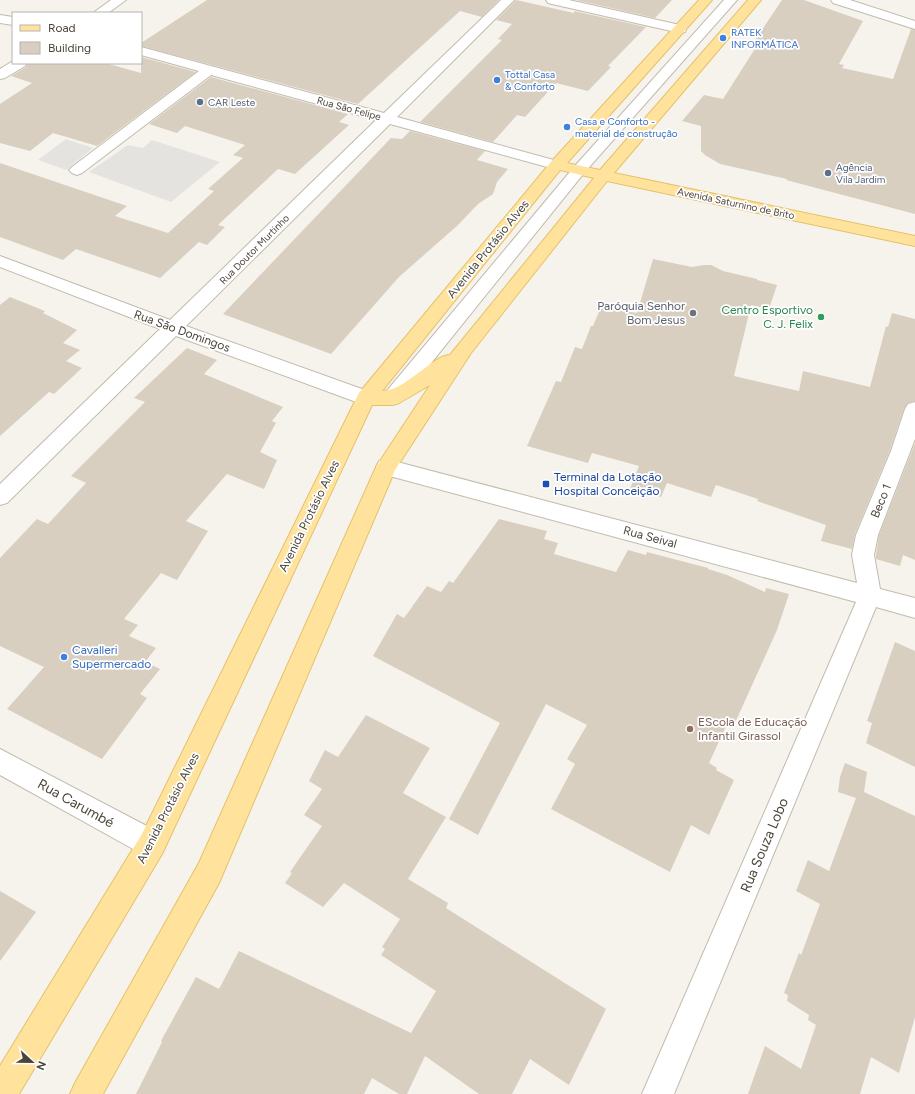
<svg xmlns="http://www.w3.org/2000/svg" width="915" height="1094" font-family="Figtree,sans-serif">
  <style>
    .parking { fill: #e5e3e0 }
    .building { fill: #d8cfc1 }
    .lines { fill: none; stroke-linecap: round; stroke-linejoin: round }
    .minor-casing { stroke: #c2bbae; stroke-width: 2 }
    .major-casing { stroke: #e6c16a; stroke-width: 2 }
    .minor { fill: #fff; fill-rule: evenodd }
    .major { fill: #ffe39c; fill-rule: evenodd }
    .shop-dot { fill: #3f7fe0; stroke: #fff; stroke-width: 1.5 }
    .service-dot { fill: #5c6f8a; stroke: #fff; stroke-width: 1.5 }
    .worship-dot { fill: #6b7280; stroke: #fff; stroke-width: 1.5 }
    .leisure-dot { fill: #2e9e5b; stroke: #fff; stroke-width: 1.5 }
    .transit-dot { fill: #1a4fb4; stroke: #fff; stroke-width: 1.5 }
    .education-dot { fill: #8d6e63; stroke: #fff; stroke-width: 1.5 }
    .labels { text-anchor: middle; stroke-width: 3.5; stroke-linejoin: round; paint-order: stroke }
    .far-shop-label { font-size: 10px; fill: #366cbe; stroke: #fff; text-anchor: start }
    .far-service-label { font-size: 10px; fill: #4e5e75; stroke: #fff; text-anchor: start }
    .far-street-label { font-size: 10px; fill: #4b4439; stroke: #fff }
    .street-label { font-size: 12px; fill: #4b4439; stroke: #fff }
    .worship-label { font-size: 12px; fill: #5b616d; stroke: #fff; text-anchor: end }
    .leisure-label { font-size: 12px; fill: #27864d; stroke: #fff; text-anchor: end }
    .transit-label { font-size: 12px; fill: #164399; stroke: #fff; text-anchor: start }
    .shop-label { font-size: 12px; fill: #366cbe; stroke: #fff; text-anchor: start }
    .education-label { font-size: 12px; fill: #785e54; stroke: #fff; text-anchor: start }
    .near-street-label { font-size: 14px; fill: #4b4439; stroke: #fff }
  </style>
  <rect width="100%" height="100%" fill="#f6f3ec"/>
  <g class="parking">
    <polygon points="66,139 93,148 66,170 38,160"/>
    <polygon points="152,140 220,162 171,202 89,172 128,145 143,148"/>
  </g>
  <g class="building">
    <polygon points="207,0 499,0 482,17 460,11 358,104 141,46 141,43"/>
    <polygon points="516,0 574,13 574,11 646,27 608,66 611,67 588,91 556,83 525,117 517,115 493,142 420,122 502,40 498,39 512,24 496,20"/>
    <polygon points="576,0 672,0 655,18"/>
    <polygon points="782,0 804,0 863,21 839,64 844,65 842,68 893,79 911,29 915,30 915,214 786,180 787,179 720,164 705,155 701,151 701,126 682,121 704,95 723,99 758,44 753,43"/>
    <polygon points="141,57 196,72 97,146 53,133 30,151 0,143 0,104 32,83 11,76 26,67 28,63 105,63 141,73"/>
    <polygon points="211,77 348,114 339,122 349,125 295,174 278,169 218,225 225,227 207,245 199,242 160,278 76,249 63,260 0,237 0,163 127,206 115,216 168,233 214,191 208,189 243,158 233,155 245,145 185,126 177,133 149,124"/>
    <polygon points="410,131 485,151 477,160 508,169 497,182 493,194 478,204 458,225 399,277 331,354 223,314 391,138 402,139"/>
    <polygon points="653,259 692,267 704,265 711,265 723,271 757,279 757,280 777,285 769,309 751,305 734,376 799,391 803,371 870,387 886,326 888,327 892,313 915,319 915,401 908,403 904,409 890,450 855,534 852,549 821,541 826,525 757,501 758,499 716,485 711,497 667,483 661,497 630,489 639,466 592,453 588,463 527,446 556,381 561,382 575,347 582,349 591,326 593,326 601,307 637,313"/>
    <polygon points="10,297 45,311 43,313 77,330 63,343 80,350 66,361 82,368 54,394 49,392 0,436 0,305"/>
    <polygon points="187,348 217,360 204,374 283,407 272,421 276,423 260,452 277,460 264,489 227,474 186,521 208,531 177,580 161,573 124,619 138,625 129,636 156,648 145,662 160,669 140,694 147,698 102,759 7,709 44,667 0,646 0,558 37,519 48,524 86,483 71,476 145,402 134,398"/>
    <polygon points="915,443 915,560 903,555 900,566 876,559 876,555 879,535"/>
    <polygon points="499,519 547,531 544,539 558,543 554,554 616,572 628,550 646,555 647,552 708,568 708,569 727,575 765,592 766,588 789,594 777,630 734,725 728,722 709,763 717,768 716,770 734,780 709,835 691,825 670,872 551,809 575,764 567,759 587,725 546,704 478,835 449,819 500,723 373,656 397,614 404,618 427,586 441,592 449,581 453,583"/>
    <polygon points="895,642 915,651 915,767 866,743 872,723 867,721"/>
    <polygon points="366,715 430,748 403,793 446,817 408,879 448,903 446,908 606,1009 569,1085 530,1059 512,1094 479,1094 425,1056 407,1094 399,1094 372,1078 364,1094 136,1094 162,1042 161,1041 196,977 219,989 239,951 411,1033 436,991 381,955 385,949 382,947 400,919 344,883 323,907 285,883 292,873 290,872 322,826 304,815 322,789 309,781 325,750 338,757"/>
    <polygon points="845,763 867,772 864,792 915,816 915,1017 899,1073 871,1057 860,1094 748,1094 765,1046 801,1069 816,1025 808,1020 809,1015 787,1001 788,995 784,993 799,953 801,955 820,904 796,891 808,860 829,871 856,798 838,792 840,777"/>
    <polygon points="0,891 36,912 0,961"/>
  </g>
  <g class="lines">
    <defs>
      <g id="minor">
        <polygon points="111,0 126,0 108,13 93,13"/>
        <polygon points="501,0 514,0 397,117 561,162 564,165 561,168 556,170 551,168 390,124 186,326 373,393 376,398 373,403 366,405 359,403 176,336 7,503 0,505 0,484 160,329 0,267 0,256 170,320 376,120 211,75 82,173 77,175 72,173 69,170 72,167 199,71 141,55 141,47 384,113"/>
        <polygon points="546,0 569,0 680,25 685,26 686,29 685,32 680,33 552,4 548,3"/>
        <polygon points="724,0 737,0 584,173 399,403 392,405 385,403 382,398 385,393 574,167"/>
        <polygon points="831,0 850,0 915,21 915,29 833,3"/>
        <polygon points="0,15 13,17 13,25 0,23"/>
        <polygon points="13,61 13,63 27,63 25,66 5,78 0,79 0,69"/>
        <polygon points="915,402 915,439 878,535 874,555 880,589 915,598 915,618 876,607 674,1094 642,1094 856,602 386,475 379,473 376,467 379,461 386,459 857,583 852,555 856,535 891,451 905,409 908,404"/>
        <polygon points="0,749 162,834 166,844 162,854 152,858 142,854 0,775"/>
      </g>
      <path id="major" d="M699 0H712L567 163 600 170 748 0H761L614 173 915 236V246L607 181 471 353 395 470 219 883 103 1094H70L75 1083 199 863 376 467 430 385 399 403 392 405H372L162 854 19 1094H0V1066L142 834 359 393 551 162ZM560 170 594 178 450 355C433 355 405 391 382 391Z"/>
    </defs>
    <use href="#minor" class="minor-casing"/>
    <use href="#major" class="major-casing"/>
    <use href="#minor" class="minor"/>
    <use href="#major" class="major"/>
  </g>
  <g class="shop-dot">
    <circle cx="723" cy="38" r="4"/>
    <circle cx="497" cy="80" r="4"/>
    <circle cx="567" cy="127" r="4"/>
    <circle cx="64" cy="657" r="4"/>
  </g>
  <g class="service-dot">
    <circle cx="200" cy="102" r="4"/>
    <circle cx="828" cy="173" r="4"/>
  </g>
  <circle class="worship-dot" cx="693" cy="313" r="4"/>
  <circle class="leisure-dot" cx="821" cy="317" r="4"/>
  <rect class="transit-dot" x="542" y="480" width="8" height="8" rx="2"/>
  <circle class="education-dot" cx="690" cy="729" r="4"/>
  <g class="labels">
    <g class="far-shop-label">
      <text x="731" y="36">RATEK<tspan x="731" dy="12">INFORMÁTICA</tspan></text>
      <text x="505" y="78">Tottal Casa<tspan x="505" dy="12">&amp; Conforto</tspan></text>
      <text x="575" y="125">Casa e Conforto -<tspan x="575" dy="12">material de construção</tspan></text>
    </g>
    <g class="far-service-label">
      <text x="208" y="106">CAR Leste</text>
      <text x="836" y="171">Agência<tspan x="836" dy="12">Vila Jardim</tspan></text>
    </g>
    <g class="far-street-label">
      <text transform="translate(349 108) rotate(15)" y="4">Rua São Felipe</text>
      <text transform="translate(736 203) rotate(12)" y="4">Avenida Saturnino de Brito</text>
      <text transform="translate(254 249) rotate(-45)" y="4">Rua Doutor Murtinho</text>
    </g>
    <g class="street-label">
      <text transform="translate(488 249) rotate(-51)" y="4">Avenida Protásio Alves</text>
      <text transform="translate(182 331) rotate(20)" y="4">Rua São Domingos</text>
      <text transform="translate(881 501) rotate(-68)" y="4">Beco 1</text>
      <text transform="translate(309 516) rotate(-64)" y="4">Avenida Protásio Alves</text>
      <text transform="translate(650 537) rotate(15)" y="4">Rua Seival</text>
      <text transform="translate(168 808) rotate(-63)" y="4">Avenida Protásio Alves</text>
    </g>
    <g class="worship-label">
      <text x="685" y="310">Paróquia Senhor<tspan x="685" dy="14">Bom Jesus</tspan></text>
    </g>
    <g class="leisure-label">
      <text x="813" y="314">Centro Esportivo<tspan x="813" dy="14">C. J. Felix</tspan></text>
    </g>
    <g class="transit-label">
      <text x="554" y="481">Terminal da Lotação<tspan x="554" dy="14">Hospital Conceição</tspan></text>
    </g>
    <g class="shop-label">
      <text x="72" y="654">Cavalleri<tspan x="72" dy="14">Supermercado</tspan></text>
    </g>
    <g class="education-label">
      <text x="698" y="726">EScola de Educação<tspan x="698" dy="14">Infantil Girassol</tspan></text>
    </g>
    <g class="near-street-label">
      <text transform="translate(76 803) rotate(29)" y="5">Rua Carumbé</text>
      <text transform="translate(764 845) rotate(-67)" y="5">Rua Souza Lobo</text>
    </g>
  </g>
  <rect x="12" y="12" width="130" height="52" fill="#ffffff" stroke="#b7b4b0"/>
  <rect x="20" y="25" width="20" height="6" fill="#ffe39c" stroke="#b7b4b0"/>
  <text x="48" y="32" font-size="12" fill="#4b4439">Road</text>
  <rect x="20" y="42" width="20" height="12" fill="#d8cfc1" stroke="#b7b4b0"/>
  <text x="48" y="52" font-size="12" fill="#4b4439">Building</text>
  <g transform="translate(32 1062) rotate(112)" stroke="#ffffff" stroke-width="3" paint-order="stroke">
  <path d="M0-3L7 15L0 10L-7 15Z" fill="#4b4439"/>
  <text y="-6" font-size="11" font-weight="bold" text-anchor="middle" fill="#4b4439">N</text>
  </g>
</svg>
